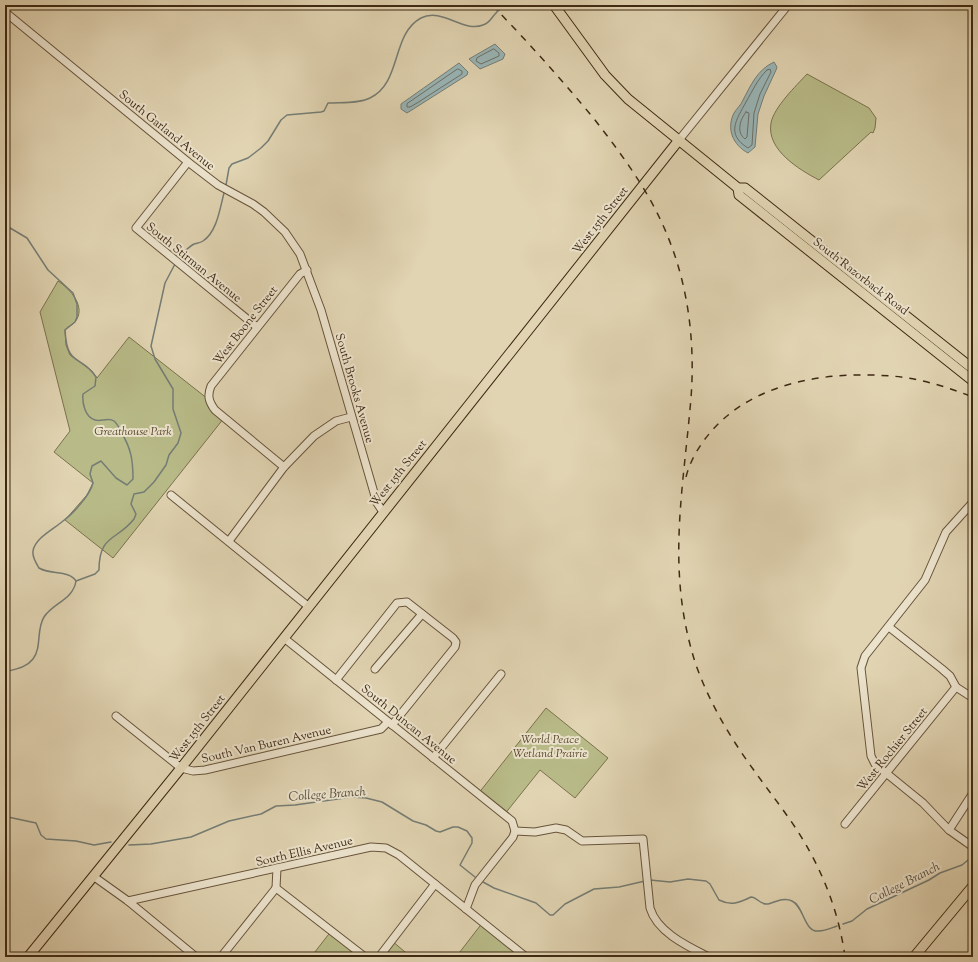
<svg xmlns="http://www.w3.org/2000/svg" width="978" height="962" font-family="'Sorts Mill Goudy',serif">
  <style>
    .green { fill: #b8bb88; stroke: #7b724e }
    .water { fill: #99b5b7; stroke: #757d75 }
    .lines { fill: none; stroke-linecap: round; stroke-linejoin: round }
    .shore { stroke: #6c6f65; stroke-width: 1 }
    .stream { stroke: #757d75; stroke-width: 1.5 }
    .minor-casing { stroke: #67543b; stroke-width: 9 }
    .major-casing { stroke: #3e2913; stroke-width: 11 }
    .minor { stroke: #ece3cd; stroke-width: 7 }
    .major { stroke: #e1d4b2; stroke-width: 9 }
    .rail { stroke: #3e2913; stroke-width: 1.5; stroke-dasharray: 7 7; stroke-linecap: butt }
    .labels { text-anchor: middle; stroke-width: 4; stroke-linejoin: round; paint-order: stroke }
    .street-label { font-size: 12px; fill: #3e2913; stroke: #ece3cd }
    .park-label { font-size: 12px; font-style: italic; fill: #56462a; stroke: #ece3cd }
    .water-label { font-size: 13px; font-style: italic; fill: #554c3c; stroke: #ece3cd }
  </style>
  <rect width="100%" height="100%" fill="#e1d4b2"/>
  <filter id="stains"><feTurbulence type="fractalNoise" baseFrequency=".005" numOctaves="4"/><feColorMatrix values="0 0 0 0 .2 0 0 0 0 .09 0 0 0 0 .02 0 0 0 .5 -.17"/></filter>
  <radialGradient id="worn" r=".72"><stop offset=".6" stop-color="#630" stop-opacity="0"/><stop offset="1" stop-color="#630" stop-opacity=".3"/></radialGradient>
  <g class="green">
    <path d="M807 74 869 108 876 118 875 128 873 133 871 132 819 180C800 170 766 150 771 123 774 107 796 86 807 74Z"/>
    <path d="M58 281C70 289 87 307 75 322 72 326 67 326 65 330L66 345 70 355 92 371 97 378 129 337 208 399 224 418 113 558 65 520 87 495 93 483 54 452 70 431 40 312Z"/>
    <polygon points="546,708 608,758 575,798 540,770 504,815 478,794"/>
    <polygon points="483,922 526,957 456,957"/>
    <polygon points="332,930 365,957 311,957"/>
    <polygon points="392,941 411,957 379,957"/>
  </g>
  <g class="water">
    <polygon points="495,44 505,54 503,59 480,69 469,59"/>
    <path d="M774 62 777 67 776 70 764 96 758 114 755 147 748 153C733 145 726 129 734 113 737 108 741 105 743 100 751 85 757 70 774 62Z"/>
    <polygon points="459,63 468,72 467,75 407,113 401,109 401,104"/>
  </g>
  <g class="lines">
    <g class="shore">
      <polygon points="494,49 499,53 499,56 481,64 476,61 477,58"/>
      <polygon points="458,69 462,71 462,74 417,103 410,107 407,107 407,104"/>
      <path d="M767 70 770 69 771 72 760 94 754 113 752 145 748 148C725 134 737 119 746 102 753 90 757 80 767 70Z"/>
      <path d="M746 112 749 113 747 137 745 139C736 132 740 120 746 112Z"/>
    </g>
    <g class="stream">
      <path d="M226 185 229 168 232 164 248 158 261 148 268 141 281 120 287 115 321 112 324 111 328 103C341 102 358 104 370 98 402 83 391 34 421 18 442 7 463 33 483 25 490 23 491 18 496 13 498 10 502 8 505 5"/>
      <path d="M5 225 27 238 48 270 73 293 77 304V317L75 322 65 330C67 368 81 354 96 377L95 386 83 394C82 403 85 417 95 420 101 422 108 417 114 421 117 423 119 428 121 432 131 448 133 460 133 479L127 485 116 478 101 461 92 466 90 474 93 483C90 495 73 514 63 521 54 529 35 538 33 551 32 557 36 563 39 568 50 575 69 570 76 581"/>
      <path d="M178 259C183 253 188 247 194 244 197 243 200 243 203 241 217 232 220 208 224 193"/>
      <path d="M5 672C15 669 26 668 33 659 42 647 36 630 44 617 53 603 73 600 76 581L95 574 99 570C99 534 117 541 134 519L136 514 131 504 134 494 144 492 154 482 166 465 169 455 178 443 181 433 173 409V389L155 359 151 346 165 283 175 264"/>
      <polyline points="5,814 8,817 36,823 41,835 46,839 76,841 94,845 111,842"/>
      <polyline points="129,845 151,844 191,837 229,821 261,814 276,806 295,805 352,797 366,798 382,802 413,821 426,825 436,831 440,832 453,827 458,827 467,831 472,838 472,843 460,865 475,877"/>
      <path d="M650 880 670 882 688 879 706 881 710 884 719 900C731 906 739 903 751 897 757 897 760 905 768 904 775 902 784 897 792 901 804 906 804 933 819 931 825 931 831 928 837 926"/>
      <polyline points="483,882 494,888 536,903 550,915 553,915 565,904 594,889 619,887 645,881"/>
      <polyline points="843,924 852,921 867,909 929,880 940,873 962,865 973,856"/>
    </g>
    <defs>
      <g id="minor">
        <polyline points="5,12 188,162 218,185 253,204 264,212 285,232 300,254 321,310 377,503 383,512"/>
        <polyline points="679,140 788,5"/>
        <polyline points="188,162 136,228 257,327"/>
        <path d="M284 467 215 410C209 402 207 396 211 386L300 274 307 270"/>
        <polyline points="171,495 309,607"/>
        <polyline points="973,502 946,532 925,580 865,656 861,668 871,756 875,764 923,803 949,830 973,847"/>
        <polyline points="229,541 284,467 314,436 336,421 351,417"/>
        <polyline points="889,627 942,669 950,676 956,687 973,698"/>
        <polyline points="284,638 512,821 515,831 513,837 475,885 466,909"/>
        <polyline points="375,669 422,614"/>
        <polyline points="336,680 397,603 407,602 453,638 456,642 455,647 392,725"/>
        <polyline points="116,716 181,768 193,771 205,770 381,729 388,722"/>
        <polyline points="433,758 501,674"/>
        <polyline points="845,824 956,687"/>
        <polyline points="949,830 973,793"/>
        <path d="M515 831 535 832 556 828 566 830 582 841 643 839 650 908C657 932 687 946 709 957"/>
        <polyline points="277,868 276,888 365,957"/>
        <polyline points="93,876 128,901 196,957"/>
        <polyline points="128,901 371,847 386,848 399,855 526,957"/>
        <polyline points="221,957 276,888"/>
        <polyline points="379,957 435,884"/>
      </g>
      <g id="major">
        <polyline points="554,5 605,75 628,99 738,188 745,188 973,369"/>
        <polyline points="738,188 739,195 973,381"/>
        <polyline points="28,957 181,768 679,140"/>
        <polyline points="914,957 973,886"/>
      </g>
    </defs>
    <use href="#minor" class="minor-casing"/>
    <use href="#major" class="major-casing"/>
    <use href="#minor" class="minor"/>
    <use href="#major" class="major"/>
    <g class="rail">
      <path d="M492 5C528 42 562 80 595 120 623 156 651 194 668 237 690 291 696 351 690 409 682 498 667 573 695 662 708 700 729 736 753 769 772 796 794 822 810 852 828 885 840 920 845 957"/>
      <path d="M686 477C690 461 699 446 709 434 752 382 826 371 891 376 919 378 947 387 973 397"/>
    </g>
  </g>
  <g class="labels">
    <g class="street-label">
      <text transform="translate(167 130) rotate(39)" y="4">South Garland Avenue</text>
      <text transform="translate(600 220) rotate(-52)" y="4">West 15th Street</text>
      <text transform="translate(194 262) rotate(39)" y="4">South Stirman Avenue</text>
      <text transform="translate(861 276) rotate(38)" y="4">South Razorback Road</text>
      <text transform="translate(245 325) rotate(-52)" y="4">West Boone Street</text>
      <text transform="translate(355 388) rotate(74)" y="4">South Brooks Avenue</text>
      <text transform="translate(398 473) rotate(-51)" y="4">West 15th Street</text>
      <text transform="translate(409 724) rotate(39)" y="4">South Duncan Avenue</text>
      <text transform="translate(197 728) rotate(-52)" y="4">West 15th Street</text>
      <text transform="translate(266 744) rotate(-13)" y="4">South Van Buren Avenue</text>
      <text transform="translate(892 749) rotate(-51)" y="4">West Rochier Street</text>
      <text transform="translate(304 851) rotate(-13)" y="4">South Ellis Avenue</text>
    </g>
    <g class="park-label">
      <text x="133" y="435">Greathouse Park</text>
      <text x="550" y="743">World Peace<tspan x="550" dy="14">Wetland Prairie</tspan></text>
    </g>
    <g class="water-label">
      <text transform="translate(327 793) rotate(-4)" y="5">College Branch</text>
      <text transform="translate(904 882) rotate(-27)" y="5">College Branch</text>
    </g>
  </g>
  <rect width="978" height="962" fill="none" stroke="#e1d4b2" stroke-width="20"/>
  <rect x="6" y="6" width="966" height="950" fill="none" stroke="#3e2913" stroke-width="2"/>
  <rect x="10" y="10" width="958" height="942" fill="none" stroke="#3e2913"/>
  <rect width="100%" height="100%" filter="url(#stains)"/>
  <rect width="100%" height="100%" fill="url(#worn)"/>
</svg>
